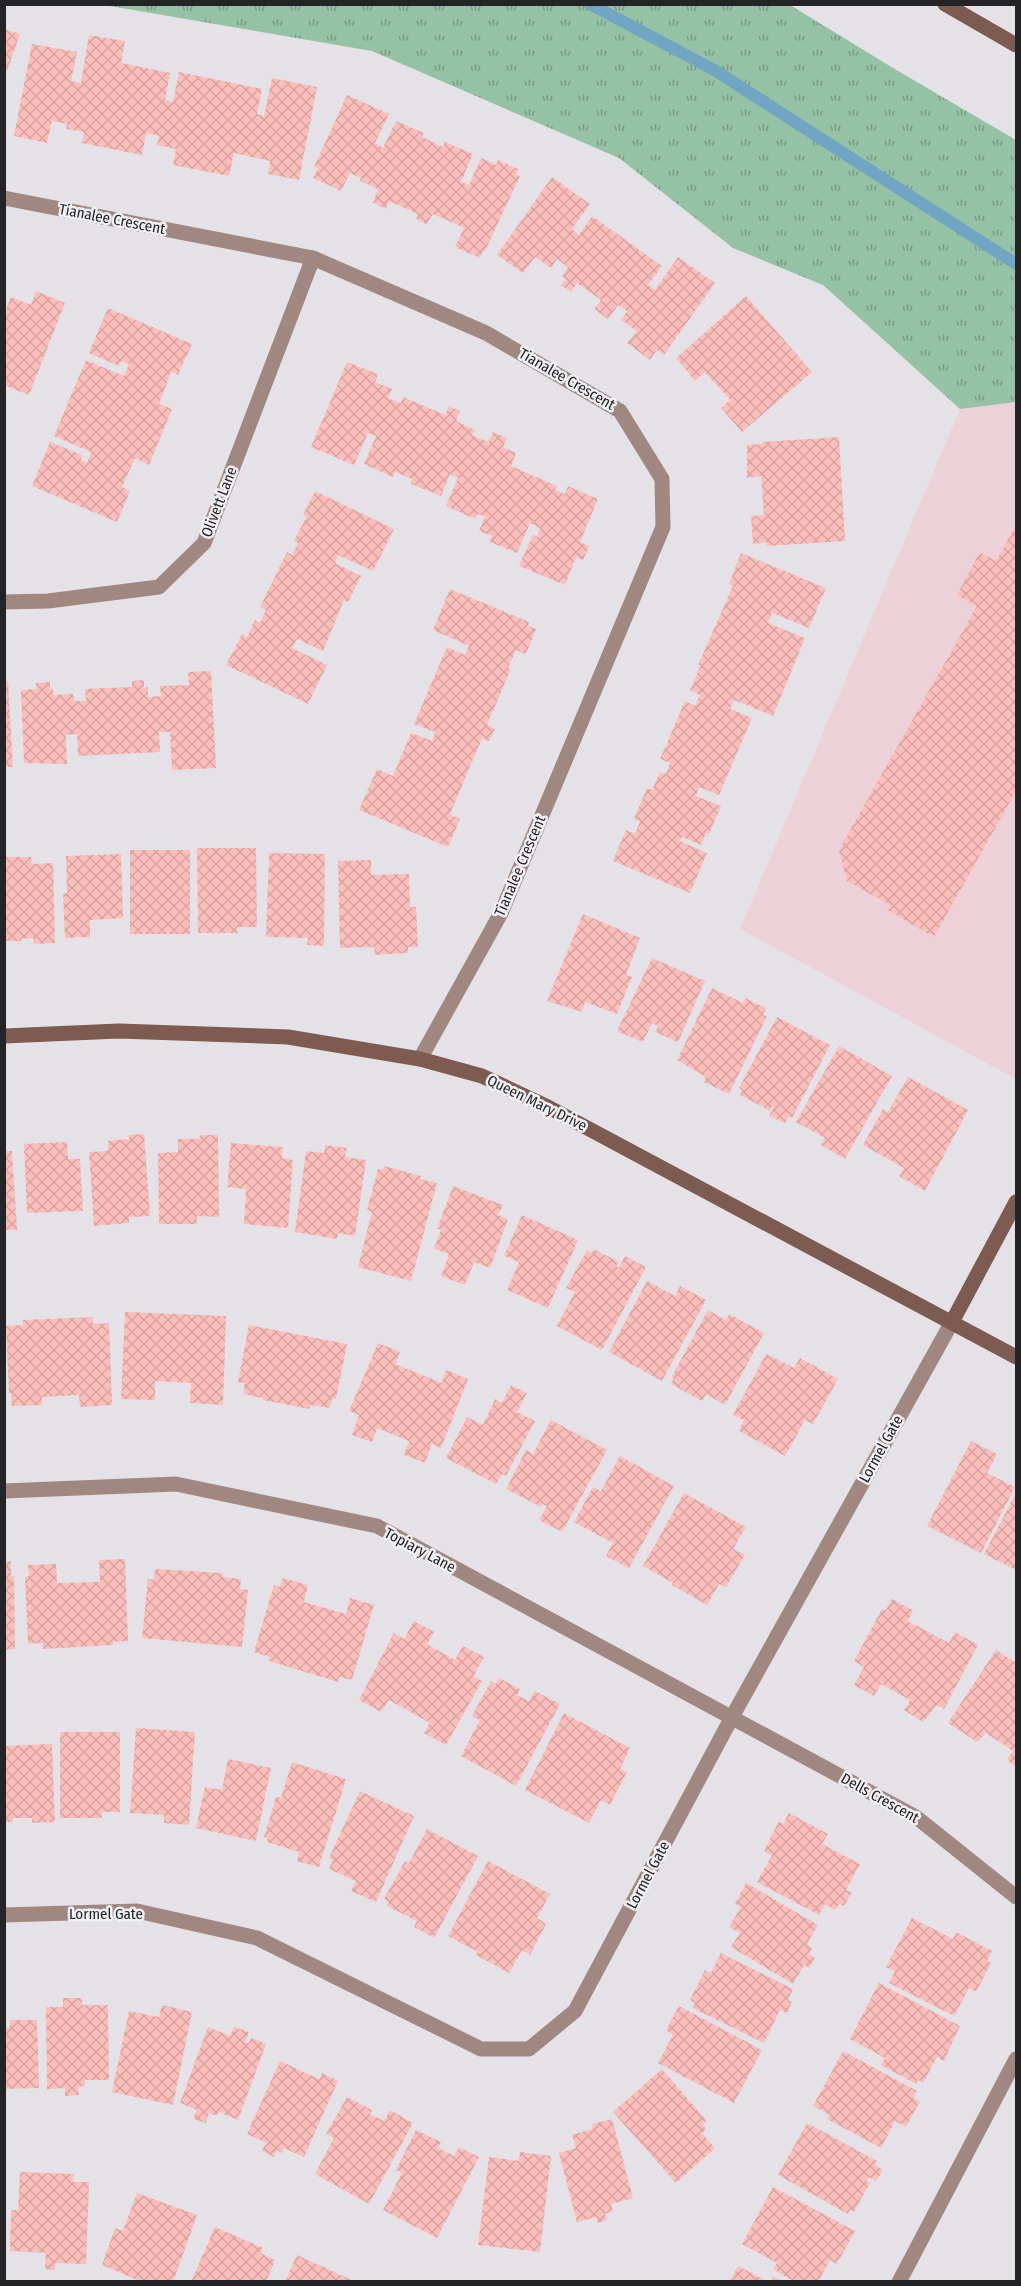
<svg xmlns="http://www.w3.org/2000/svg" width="1021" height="2286" font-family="'Fira Sans Condensed',sans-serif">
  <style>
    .commercial { fill: #ecd2d8 }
    .park { fill: url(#park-tufts) }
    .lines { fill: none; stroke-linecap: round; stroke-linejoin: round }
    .stream { stroke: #70a6c4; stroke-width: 12 }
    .building { fill: url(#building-cross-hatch) }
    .street { stroke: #a08780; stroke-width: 15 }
    .secondary { stroke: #7e5b51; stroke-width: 15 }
    .labels { text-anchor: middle; stroke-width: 5; stroke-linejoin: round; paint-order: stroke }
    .street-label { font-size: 15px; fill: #242325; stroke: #f1f0f4 }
  </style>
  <defs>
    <pattern id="park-tufts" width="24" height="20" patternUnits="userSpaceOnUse" patternTransform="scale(1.5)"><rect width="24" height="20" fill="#95c1a4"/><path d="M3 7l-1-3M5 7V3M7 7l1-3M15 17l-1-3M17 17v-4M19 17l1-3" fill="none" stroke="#799c85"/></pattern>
    <pattern id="building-cross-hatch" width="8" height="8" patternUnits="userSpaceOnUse" patternTransform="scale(1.5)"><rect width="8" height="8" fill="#fcbebb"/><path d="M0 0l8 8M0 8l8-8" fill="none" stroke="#d8a3a1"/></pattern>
  </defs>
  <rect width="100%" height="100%" fill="#e4e2e7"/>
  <polygon class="commercial" points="1016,402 1016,1079 740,929 960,409"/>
  <polygon class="park" points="104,5 790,5 898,71 1016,140 1016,402 960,409 823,285 733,248 619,158 372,51"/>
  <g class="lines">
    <polyline class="stream" points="590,4 716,71 1016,264"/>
  </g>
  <g class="building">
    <polygon points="4,29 20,34 5,77 4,77"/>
    <polygon points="89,35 125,41 121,63 170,73 165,100 173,102 179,72 262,89 257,114 264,116 272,78 317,87 299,180 268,174 270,161 234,153 229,176 173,165 176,149 157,145 159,136 146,133 142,155 82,143 84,132 66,129 67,124 52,121 47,143 14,136 32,44 77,52 71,81 81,83"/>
    <polygon points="347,95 389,114 375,143 383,148 396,121 424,133 422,137 443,147 445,142 473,154 461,182 469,185 481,158 496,165 498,160 518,169 516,174 520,176 485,251 483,251 480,258 455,247 464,228 433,214 426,224 416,219 418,214 389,201 386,209 373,203 378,189 360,181 361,178 350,173 341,191 313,178 318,168 314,167"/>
    <polygon points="552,177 590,204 572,229 579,235 592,216 662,266 648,285 655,290 678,257 715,283 664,355 657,350 650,360 627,343 637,331 621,320 627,311 618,305 608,319 594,309 601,300 577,283 571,292 561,285 566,279 562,276 568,267 557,259 551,268 535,257 523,273 497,255"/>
    <polygon points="36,291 65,303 29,395 4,385 4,314 11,297 31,305"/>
    <polygon points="746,296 812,372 742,432 721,408 730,400 705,372 695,381 676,358"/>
    <polygon points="108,308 192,344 178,375 171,372 159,404 172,409 149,465 135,458 122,487 130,491 117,522 32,486 50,442 82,455 81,460 87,463 91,452 54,436 86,360 124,376 129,364 121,361 119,366 89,353"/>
    <polygon points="347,362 378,374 375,382 392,389 388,398 401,403 403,397 445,415 449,406 460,411 456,421 475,430 472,435 488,442 493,432 507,438 503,447 516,453 511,466 557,486 555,490 565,494 568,486 598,499 580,542 589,546 583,560 576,557 565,585 519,566 533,535 537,537 540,528 530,523 517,553 490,542 492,536 479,531 485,517 478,514 475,519 446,506 458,478 450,474 441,496 411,484 412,479 395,472 393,477 364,464 376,436 368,433 354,465 311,447"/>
    <polygon points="839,437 845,541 767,546 767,542 753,544 751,516 764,515 761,476 747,478 747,445 763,444 763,442"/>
    <polygon points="315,491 394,529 373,571 338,555 335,563 361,576 348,602 344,600 323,651 297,639 292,648 327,665 308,704 226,665 242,634 247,637 255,620 260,623 266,610 260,607 287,552 292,555 298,543 294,541 307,516 303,515"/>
    <polygon points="1016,525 1016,791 934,937 887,910 890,905 847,881 839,850 977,606 957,595 980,552 996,561"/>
    <polygon points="741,553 826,588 809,628 772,613 768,623 805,638 773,716 734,700 730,709 752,718 719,795 699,787 696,796 721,806 709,834 706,833 701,845 682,837 680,841 707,853 690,893 613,861 626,830 635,834 640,821 634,819 647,788 652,790 660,772 666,774 670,763 660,759 685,701 695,706 700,695 690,690 701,665 698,665 733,586 729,584"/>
    <polygon points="450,589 529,622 528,626 536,629 526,654 516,650 508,668 511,669 487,725 495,729 489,741 482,738 450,814 460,819 448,847 359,810 377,769 393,776 411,733 432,741 435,732 414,724 447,647 465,655 469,646 433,630"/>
    <polygon points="211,671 216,768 172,770 170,732 159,732 160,752 78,756 77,734 66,735 67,764 24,763 21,690 37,689 36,683 50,682 50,689 53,689 54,695 73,694 74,701 86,701 85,689 132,687 132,681 144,680 144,688 148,687 148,697 161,696 160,686 189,685 188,672"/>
    <polygon points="4,681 8,681 13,767 4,767"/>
    <polygon points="197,848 256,848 257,927 237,927 238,933 198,933"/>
    <rect x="130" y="850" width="60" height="84"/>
    <polygon points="269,853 325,854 324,946 307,945 308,938 266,937"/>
    <polygon points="121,854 123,918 90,920 90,937 65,938 63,894 67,893 66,856"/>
    <polygon points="5,857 31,857 32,864 53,863 55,943 34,944 33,938 21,939 22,941 5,941"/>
    <polygon points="371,860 371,875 409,874 410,907 416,907 418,947 408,947 408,953 375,955 374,947 340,948 338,861"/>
    <polygon points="583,914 640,938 626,975 632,977 617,1014 585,1002 582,1012 547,1001"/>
    <polygon points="652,958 705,981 678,1042 655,1032 658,1026 652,1023 643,1042 617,1031"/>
    <polygon points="712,988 743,1003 745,998 766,1008 763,1015 767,1016 729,1094 704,1082 706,1077 677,1060"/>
    <polygon points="777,1017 830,1045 792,1118 789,1116 785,1123 769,1116 774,1107 772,1106 770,1111 740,1095 742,1090 739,1088"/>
    <polygon points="839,1046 892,1076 845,1159 821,1145 825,1138 796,1122"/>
    <polygon points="908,1077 968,1110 925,1191 899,1176 904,1168 863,1145 883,1109 888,1112"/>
    <polygon points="144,1134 150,1216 129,1217 129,1223 94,1226 89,1152 108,1151 108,1141 129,1139 129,1135"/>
    <polygon points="200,1135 218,1135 219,1217 197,1216 197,1224 159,1224 158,1153 178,1152 178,1139 200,1139"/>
    <polygon points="67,1142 68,1159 80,1159 83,1211 27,1213 24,1144"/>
    <polygon points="231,1143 283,1147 282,1158 293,1160 288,1228 244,1224 246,1189 227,1187"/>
    <polygon points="325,1145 347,1148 345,1157 366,1160 355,1236 338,1233 337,1239 295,1232 306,1151 324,1153"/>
    <polygon points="4,1151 12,1151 17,1230 4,1230"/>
    <polygon points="384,1166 421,1176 420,1179 437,1183 411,1281 358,1267 372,1212 367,1210 378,1169 383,1170"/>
    <polygon points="453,1186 503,1205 498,1215 508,1219 490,1268 474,1262 465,1285 441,1276 449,1254 434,1249 441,1230 437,1229"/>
    <polygon points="522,1215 578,1240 548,1308 507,1290 519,1262 504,1256"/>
    <polygon points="594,1249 619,1262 616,1266 619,1268 625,1256 646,1267 602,1350 557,1326 575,1292 566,1288 587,1250 592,1253"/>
    <polygon points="647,1281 675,1296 680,1286 706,1300 662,1381 609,1352"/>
    <polygon points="708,1310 726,1320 729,1314 764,1333 725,1405 706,1394 702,1401 671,1384 674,1378 672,1376"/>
    <polygon points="125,1312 226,1316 223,1405 190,1403 191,1383 155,1381 155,1400 121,1399"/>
    <polygon points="93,1317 93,1324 109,1323 112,1405 80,1407 79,1395 42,1397 42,1405 12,1406 11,1393 9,1393 6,1326 23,1325 23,1320"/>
    <polygon points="249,1325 347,1344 336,1399 332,1398 330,1408 310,1405 309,1409 263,1400 263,1398 243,1394 245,1383 238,1382"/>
    <polygon points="378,1343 400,1352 395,1364 442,1383 446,1370 468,1379 441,1448 432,1444 425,1463 404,1455 409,1441 377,1428 372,1442 352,1435 359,1415 349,1411"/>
    <polygon points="766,1354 794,1368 800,1358 838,1379 813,1424 805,1420 785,1456 739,1431 744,1420 733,1415"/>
    <polygon points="511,1385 527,1393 517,1412 535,1421 506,1476 502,1474 496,1484 446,1458 467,1417 483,1425 495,1399 502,1403"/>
    <polygon points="551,1420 607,1450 562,1532 539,1520 547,1506 542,1504 541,1507 506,1489 526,1450 533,1454"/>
    <polygon points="971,1441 997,1454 987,1473 1015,1487 981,1553 927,1526"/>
    <polygon points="620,1456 674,1486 629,1568 606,1556 613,1543 574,1522 593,1487 601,1491"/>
    <polygon points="684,1493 746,1527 733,1549 745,1555 726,1587 719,1584 707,1605 672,1585 673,1583 643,1566"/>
    <polygon points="1016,1493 1016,1570 984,1554"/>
    <polygon points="125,1559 128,1641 113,1642 113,1645 43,1649 43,1643 28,1644 25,1577 29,1576 28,1565 56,1564 57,1583 100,1582 99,1560"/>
    <polygon points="11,1561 11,1576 14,1576 15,1649 4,1650 4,1562"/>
    <polygon points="155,1569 223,1573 222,1577 241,1579 240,1589 248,1590 242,1647 142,1638 148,1579 154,1580"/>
    <polygon points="283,1578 308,1585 304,1602 346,1614 350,1598 374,1605 352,1680 339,1677 338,1682 269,1661 270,1657 254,1652 274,1585 280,1587"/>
    <polygon points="892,1599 913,1610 908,1621 949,1643 955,1632 978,1645 944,1709 937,1705 923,1722 904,1710 910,1700 881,1684 874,1696 854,1685 864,1667 854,1661 882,1609 886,1610"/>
    <polygon points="414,1621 434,1632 427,1644 455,1660 463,1646 484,1657 473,1677 482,1681 446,1745 424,1733 430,1723 389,1700 381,1712 359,1700 394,1633 404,1639"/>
    <polygon points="996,1650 1016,1663 1016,1767 1007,1760 1013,1751 986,1733 977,1742 948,1723"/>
    <polygon points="499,1678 520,1689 517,1695 529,1701 535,1691 560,1704 516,1786 461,1756 480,1720 472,1716 491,1681 496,1684"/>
    <polygon points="564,1713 630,1748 620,1769 627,1772 610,1805 601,1800 589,1823 525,1790"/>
    <polygon points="136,1728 195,1732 189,1825 164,1823 164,1815 130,1813"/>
    <polygon points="60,1732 120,1732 120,1812 102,1812 102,1818 60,1818"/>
    <polygon points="52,1744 55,1822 32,1823 32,1818 13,1818 13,1822 4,1822 4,1746"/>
    <polygon points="228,1759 271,1768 256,1841 196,1828 205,1787 222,1790"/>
    <polygon points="292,1762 346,1779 319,1867 297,1861 299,1852 267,1842 268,1838 264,1837 276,1797 281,1798"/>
    <polygon points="360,1791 414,1816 376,1902 351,1891 356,1881 329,1869 333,1860 329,1858"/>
    <polygon points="789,1813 828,1834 822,1844 860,1864 846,1890 852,1892 844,1906 839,1904 835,1910 825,1904 819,1915 757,1882 772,1855 764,1851 779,1821 783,1824"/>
    <polygon points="427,1829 478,1856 434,1938 414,1927 417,1921 387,1906 389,1902 384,1899 405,1861 409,1863"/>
    <polygon points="488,1861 550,1894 537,1918 546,1924 530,1955 522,1950 509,1973 476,1955 478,1952 448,1936"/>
    <polygon points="746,1883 818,1925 807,1944 812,1948 809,1954 815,1958 809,1968 804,1965 793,1984 731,1947 740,1933 729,1927 741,1907 735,1904"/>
    <polygon points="912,1918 953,1939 956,1932 992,1951 987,1961 991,1963 976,1992 969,1988 954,2016 889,1983 895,1971 886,1967"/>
    <polygon points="721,1953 793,1989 788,2000 792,2002 787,2013 780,2010 764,2043 693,2008 695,2003 690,2000 705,1970 711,1973"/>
    <polygon points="879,1983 960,2026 944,2061 937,2057 923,2083 918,2080 916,2084 881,2065 885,2058 850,2039"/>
    <polygon points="63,1998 82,1998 82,2005 108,2005 109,2080 85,2080 85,2086 78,2087 79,2095 65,2096 65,2088 47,2089 46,2007 63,2007"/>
    <polygon points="162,2005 192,2012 173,2105 112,2092 129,2011 159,2017"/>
    <polygon points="679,2006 762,2050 734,2103 658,2063 673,2035 666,2030"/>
    <polygon points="10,2020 37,2020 39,2088 4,2089 4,2027 10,2027"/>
    <polygon points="208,2027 230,2036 234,2027 249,2032 245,2042 249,2043 251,2038 266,2044 238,2120 219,2112 217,2116 209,2113 206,2123 193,2119 197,2110 180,2103"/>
    <polygon points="843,2051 917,2091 913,2098 920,2101 906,2127 895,2121 881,2148 827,2119 830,2115 813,2106"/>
    <polygon points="280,2061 319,2079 322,2073 338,2081 304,2157 284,2148 282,2153 277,2150 274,2157 262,2151 266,2143 247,2134"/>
    <polygon points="662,2069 707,2121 702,2124 706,2129 702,2133 715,2148 676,2183 613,2112"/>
    <polygon points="347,2097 372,2110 370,2114 384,2121 390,2110 413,2123 369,2204 315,2174 334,2138 326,2134"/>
    <polygon points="612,2119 633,2198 611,2204 613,2211 605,2214 607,2220 598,2223 596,2217 577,2222 559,2153 576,2148 572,2135 593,2129 592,2124"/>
    <polygon points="807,2123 877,2161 875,2165 883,2170 876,2181 869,2177 866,2181 870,2183 854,2212 850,2210 848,2214 778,2175"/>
    <polygon points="416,2130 441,2142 438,2148 454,2156 459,2147 479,2157 437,2238 383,2210 402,2173 396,2170"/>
    <polygon points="520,2152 551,2156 540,2252 478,2245 489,2157 519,2161"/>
    <polygon points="20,2172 74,2174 73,2182 89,2182 86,2264 55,2263 55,2270 45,2269 46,2253 10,2251 11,2210 18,2210"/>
    <polygon points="773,2187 855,2231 837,2264 830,2260 818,2282 795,2282 773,2269 777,2263 742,2244"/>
    <polygon points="137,2193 197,2215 173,2282 142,2282 102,2265 115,2228 123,2231"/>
    <polygon points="215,2227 263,2248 260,2253 275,2260 266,2282 191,2282"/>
    <polygon points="297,2255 356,2282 285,2282"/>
    <polygon points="738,2266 769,2282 730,2282"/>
    <polygon points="773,2276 783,2282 770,2282"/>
  </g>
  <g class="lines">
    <g class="street">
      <polyline points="4,198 313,258 486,333 620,411 662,479 663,527 501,913 420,1059"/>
      <polyline points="4,602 48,601 159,587 204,543 313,258"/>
      <polyline points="4,1491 176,1484 377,1526 916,1817 1016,1897"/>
      <polyline points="4,1915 137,1911 257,1938 481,2049 529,2049 575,2011 732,1717 952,1322"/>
      <polyline points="899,2282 1016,2059"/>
    </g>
    <g class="secondary">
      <polyline points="945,4 1016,45"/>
      <polyline points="4,1036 119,1031 288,1037 420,1059 482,1076 548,1107 1016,1357"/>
      <polyline points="952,1322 1016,1202"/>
    </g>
  </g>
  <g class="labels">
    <g class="street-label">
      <text transform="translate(112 219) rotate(11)" y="5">Tianalee Crescent</text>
      <text transform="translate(567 379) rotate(30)" y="5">Tianalee Crescent</text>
      <text transform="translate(219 502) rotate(-69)" y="5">Olivett Lane</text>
      <text transform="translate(520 866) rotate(-67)" y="5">Tianalee Crescent</text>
      <text transform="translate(537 1103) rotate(26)" y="5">Queen Mary Drive</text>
      <text transform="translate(881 1449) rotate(-61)" y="5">Lormel Gate</text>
      <text transform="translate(420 1550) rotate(28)" y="5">Topiary Lane</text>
      <text transform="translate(880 1798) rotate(29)" y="5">Dells Crescent</text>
      <text transform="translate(648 1875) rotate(-62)" y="5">Lormel Gate</text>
      <text x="106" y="1919">Lormel Gate</text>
    </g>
  </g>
  <rect width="1021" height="2286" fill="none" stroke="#242325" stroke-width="12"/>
</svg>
